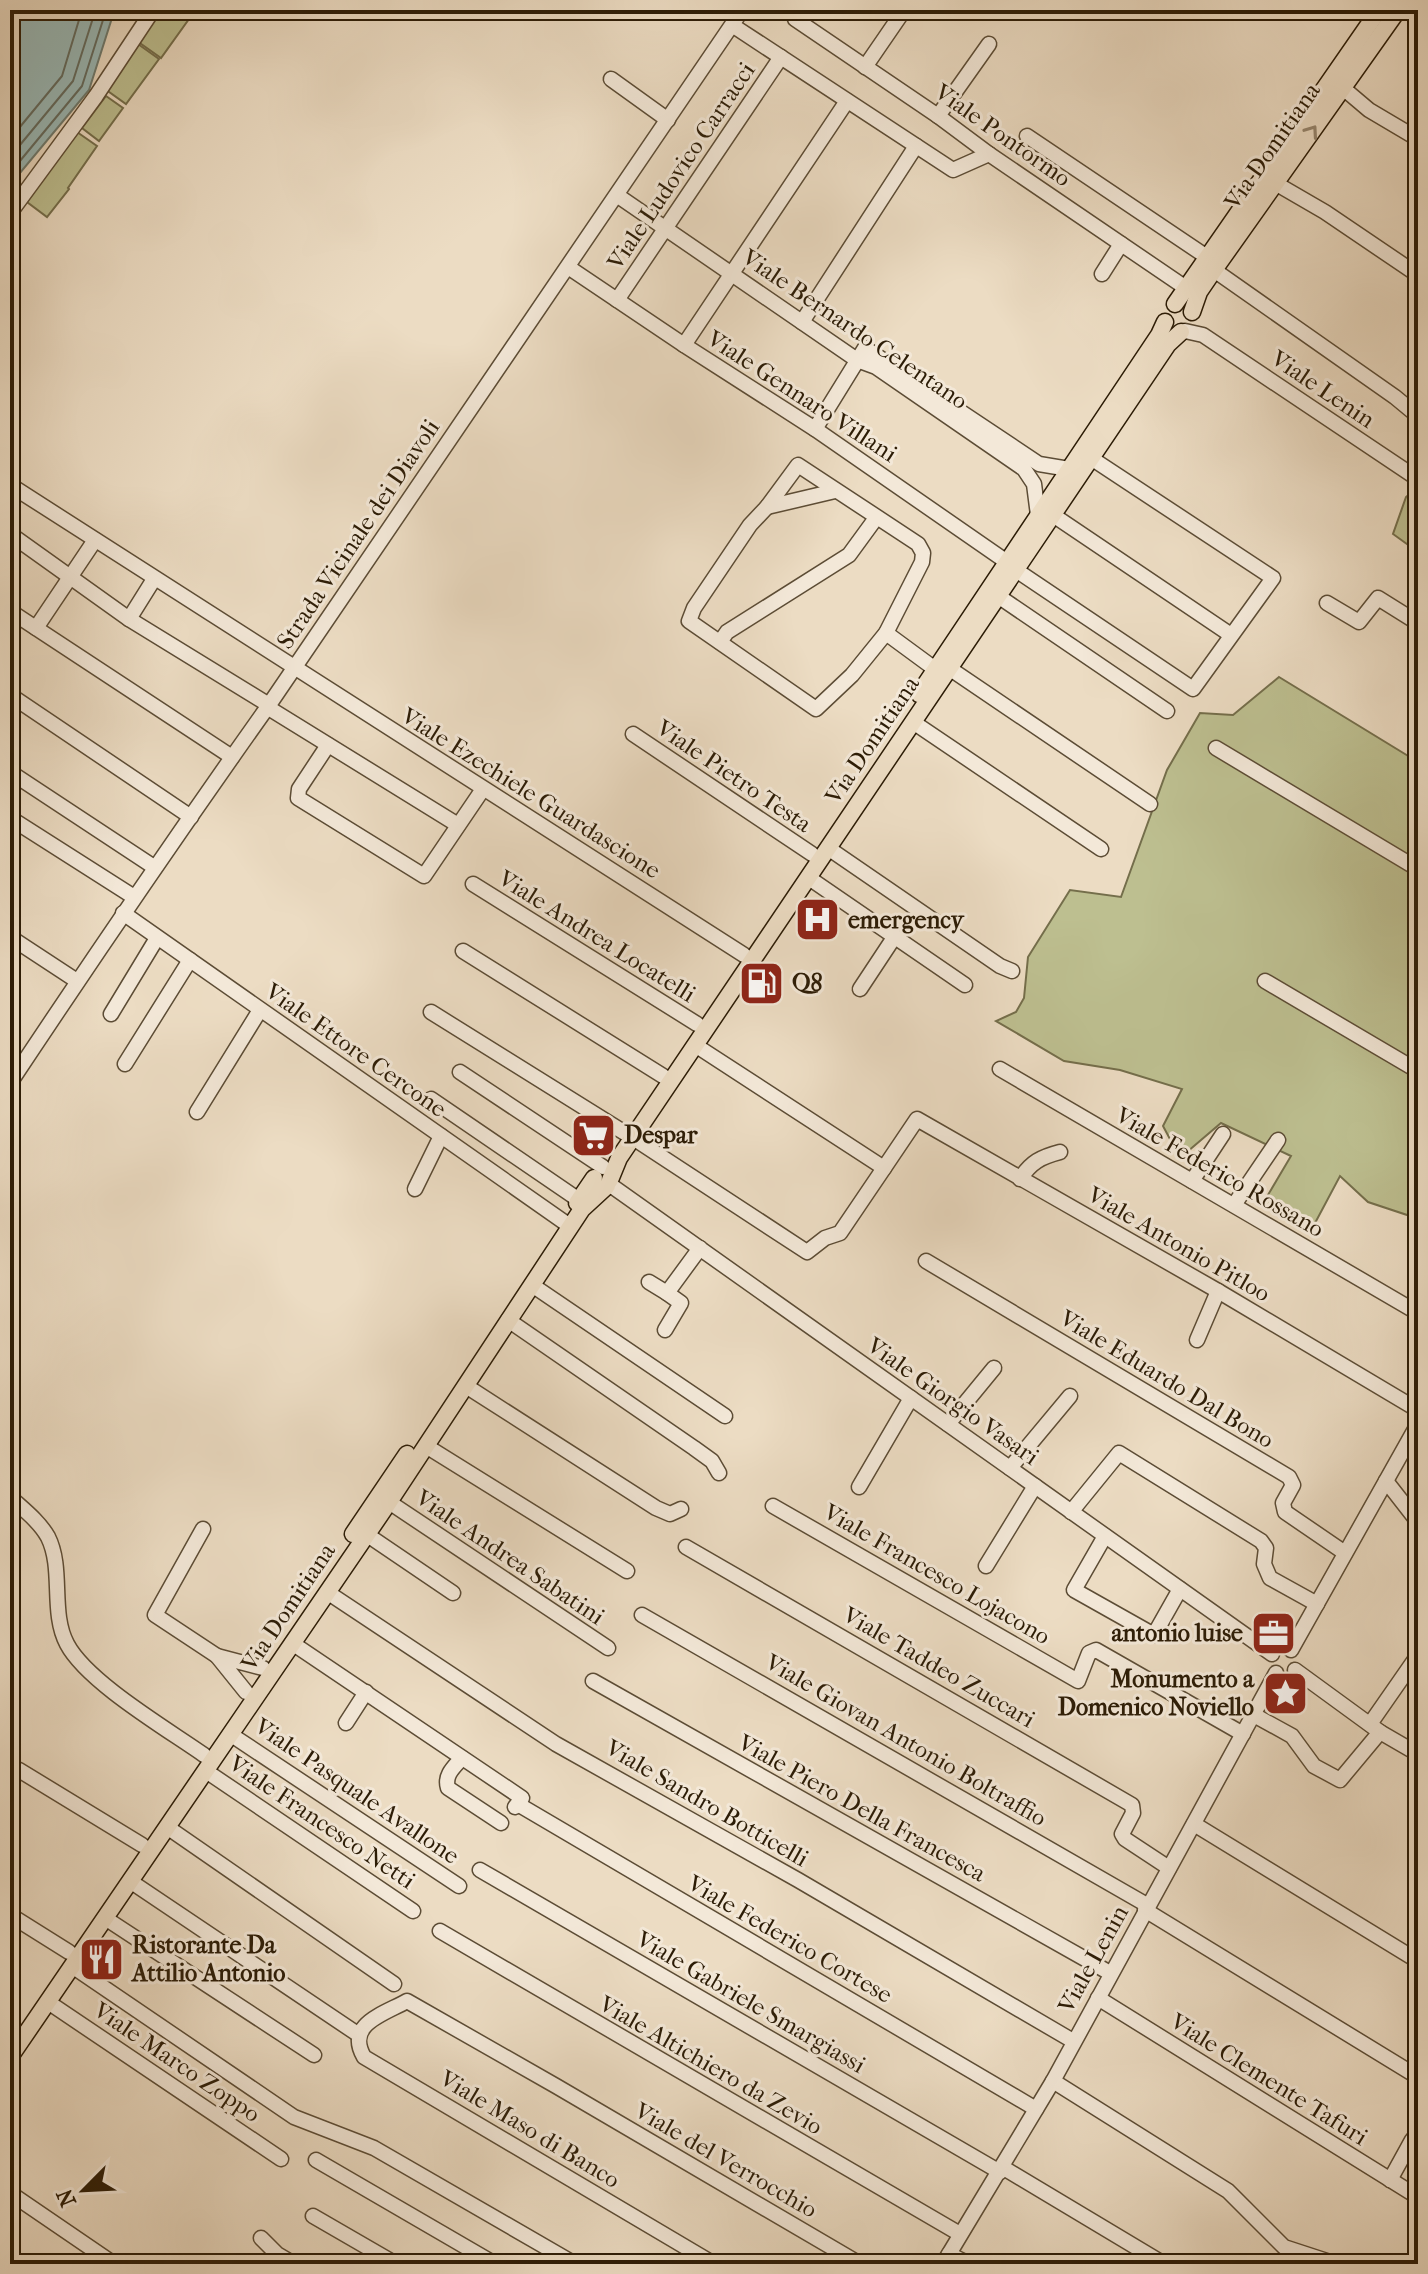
<svg xmlns="http://www.w3.org/2000/svg" width="1428" height="2274" font-family="'IM FELL French Canon',serif">
  <style>
    .green { fill: #bdbf90; stroke: #746e4b; stroke-width: 2 }
    .water { fill: #99bab9; stroke: #6d7b71; stroke-width: 2 }
    .lines { fill: none; stroke-linecap: round; stroke-linejoin: round }
    .shore { stroke: #626b60; stroke-width: 2 }
    .minor-casing { stroke: #5c4c35; stroke-width: 17 }
    .major-casing { stroke: #2c1c06; stroke-width: 19 }
    .minor { stroke: #f3e8d8; stroke-width: 14 }
    .major { stroke: #ecdcc3; stroke-width: 16 }
    .oneway { stroke: #96866e }
    .labels { text-anchor: middle; stroke-width: 6; stroke-linejoin: round; paint-order: stroke }
    .street-label { font-size: 24px; fill: #2c1c06; stroke: #f3e8d8 }
    .poi-label { font-size: 24px; font-weight: bold; fill: #2c1c06; stroke: #f3e8d8; text-anchor: start }
  </style>
  <rect width="100%" height="100%" fill="#ecdcc3"/>
  <filter id="stains"><feTurbulence type="fractalNoise" baseFrequency=".0025" numOctaves="4"/><feColorMatrix values="0 0 0 0 .2 0 0 0 0 .09 0 0 0 0 .02 0 0 0 .5 -.17"/></filter>
  <radialGradient id="worn" r=".72"><stop offset=".6" stop-color="#630" stop-opacity="0"/><stop offset="1" stop-color="#630" stop-opacity=".3"/></radialGradient>
  <g class="green">
    <polygon points="159,10 191,10 194,12 161,58 137,41"/>
    <polygon points="138,44 159,59 126,104 105,89"/>
    <polygon points="106,96 123,108 99,141 82,128"/>
    <polygon points="77,132 97,146 68,188 69,189 47,217 23,199"/>
    <polygon points="1418,487 1418,552 1393,534 1406,497"/>
    <polygon points="1279,677 1418,762 1418,1222 1410,1216 1368,1202 1340,1176 1314,1225 1262,1205 1291,1156 1221,1123 1180,1158 1163,1126 1182,1089 1120,1070 1064,1061 996,1021 1016,1012 1024,998 1028,957 1070,890 1121,897 1167,770 1200,713 1233,715"/>
  </g>
  <polygon class="water" points="10,10 112,10 111,21 89,90 10,185"/>
  <g class="lines">
    <g class="shore">
      <polyline points="10,139 62,76 82,10"/>
      <polyline points="10,157 73,81 93,18 94,10"/>
      <polyline points="10,173 82,86 103,20 104,10"/>
    </g>
    <defs>
      <g id="minor">
        <polyline points="801,10 795,19 938,116 989,154 1186,288"/>
        <polyline points="735,27 953,170 989,154"/>
        <polyline points="865,67 900,16"/>
        <polyline points="611,79 668,120"/>
        <polyline points="1343,88 1369,110 1418,139"/>
        <polyline points="938,116 989,44"/>
        <polyline points="1027,136 1207,257"/>
        <polyline points="1275,183 1325,212 1418,275"/>
        <polyline points="621,198 857,360 876,367 1024,469 1034,484 1038,515"/>
        <polyline points="10,213 96,96 153,10"/>
        <polyline points="571,269 684,345 815,429 1007,562"/>
        <polyline points="1214,270 1395,397 1418,416"/>
        <polyline points="1102,274 1121,244"/>
        <polyline points="617,300 781,57"/>
        <polyline points="802,322 916,146"/>
        <polyline points="1185,331 1203,335 1418,479"/>
        <polyline points="684,345 847,101"/>
        <polyline points="815,429 865,348 1039,464 1069,469"/>
        <polygon points="798,465 918,544 923,553 922,562 886,633 852,675 816,709 689,621 694,608 750,525 767,507"/>
        <polyline points="10,485 744,955"/>
        <polyline points="767,507 835,491"/>
        <polyline points="1053,515 1231,635"/>
        <polyline points="10,534 129,619 269,705"/>
        <polyline points="1016,570 1193,689 1273,578 1091,458"/>
        <polyline points="998,596 1167,711"/>
        <polyline points="1327,603 1359,622 1378,598 1418,623"/>
        <polyline points="10,611 232,757"/>
        <polyline points="129,619 154,579"/>
        <polyline points="36,628 95,540"/>
        <polyline points="886,633 935,669"/>
        <polyline points="720,642 727,632 849,555 876,518"/>
        <polyline points="949,668 1150,804"/>
        <polyline points="10,695 191,817"/>
        <polyline points="267,707 458,825"/>
        <polyline points="913,722 1101,849"/>
        <polyline points="633,734 812,854"/>
        <polyline points="328,745 299,789 298,798 424,876 483,789"/>
        <polyline points="1216,748 1418,869"/>
        <polyline points="10,772 154,867"/>
        <polyline points="10,818 134,897"/>
        <polyline points="828,848 1000,966 1012,971"/>
        <polyline points="809,878 965,985"/>
        <polyline points="473,884 697,1024"/>
        <polyline points="123,913 564,1222"/>
        <polyline points="10,937 77,981"/>
        <polyline points="463,951 663,1076"/>
        <polyline points="1265,981 1418,1071"/>
        <polyline points="860,989 895,936"/>
        <polyline points="431,1012 625,1133"/>
        <polyline points="111,1014 157,938"/>
        <polyline points="695,1045 884,1168 917,1119 1218,1291 1418,1410"/>
        <polyline points="125,1064 190,960"/>
        <polyline points="1000,1069 1418,1313"/>
        <polyline points="460,1072 603,1167"/>
        <path d="M10 1083C95 955 181 829 269 705L742 10"/>
        <polyline points="431,1099 579,1200"/>
        <polyline points="197,1112 260,1010"/>
        <polyline points="633,1138 807,1252 825,1238 840,1233 884,1168"/>
        <path d="M1020 1179C1031 1162 1041 1157 1060 1152"/>
        <polyline points="1192,1181 1223,1134"/>
        <polyline points="609,1184 1272,1654"/>
        <polyline points="415,1189 441,1136"/>
        <polyline points="1234,1205 1278,1140"/>
        <polyline points="926,1261 1289,1477 1293,1485 1283,1503 1285,1512 1345,1553"/>
        <polyline points="649,1282 667,1293 700,1248"/>
        <polyline points="532,1285 725,1416"/>
        <polyline points="508,1320 694,1448 712,1461 719,1473"/>
        <polyline points="665,1330 681,1303 667,1293"/>
        <polyline points="1197,1340 1218,1291"/>
        <polyline points="466,1386 656,1508 670,1514 681,1509"/>
        <polyline points="948,1424 994,1368"/>
        <polyline points="426,1446 627,1571"/>
        <polyline points="1010,1468 1070,1396"/>
        <polyline points="1386,1481 1418,1522"/>
        <polyline points="859,1487 911,1398"/>
        <path d="M10 1497C23 1509 39 1521 48 1537 64 1569 50 1612 67 1644 87 1682 167 1729 204 1755"/>
        <polyline points="389,1502 608,1648"/>
        <polyline points="773,1506 1078,1681 1089,1653 1096,1650 1243,1734"/>
        <polyline points="1071,1512 1119,1453 1261,1541 1266,1548 1264,1564 1270,1578 1317,1604"/>
        <polyline points="203,1529 155,1615 217,1656"/>
        <polyline points="366,1534 453,1593"/>
        <polyline points="1105,1536 1074,1590 1154,1635 1180,1589"/>
        <polyline points="686,1547 1132,1805 1133,1813 1122,1834 1125,1839 1169,1868"/>
        <polyline points="986,1566 1035,1486"/>
        <polyline points="327,1592 556,1744 798,1880 1073,2041"/>
        <polyline points="642,1615 1147,1905"/>
        <polyline points="292,1643 522,1798 515,1807"/>
        <polyline points="1291,1650 1418,1424"/>
        <polyline points="1295,1670 1380,1732 1418,1754"/>
        <polyline points="593,1681 1110,1973"/>
        <polyline points="246,1692 217,1656 263,1668"/>
        <polyline points="1254,1715 1292,1736 1314,1766 1340,1780 1380,1732"/>
        <polyline points="346,1723 366,1692"/>
        <polyline points="1370,1724 1418,1655"/>
        <polyline points="230,1734 459,1886"/>
        <path d="M462 1758C454 1767 444 1775 448 1788L501 1823"/>
        <polyline points="19,1770 142,1845"/>
        <polyline points="206,1771 413,1911"/>
        <polyline points="521,1806 1036,2109"/>
        <polyline points="1194,1824 1418,1961"/>
        <polyline points="167,1827 394,1984"/>
        <polyline points="480,1870 1000,2172"/>
        <polyline points="130,1881 359,2035"/>
        <polyline points="1145,1910 1418,2077"/>
        <polyline points="10,1915 69,1952"/>
        <polyline points="105,1918 314,2055"/>
        <polyline points="440,1931 960,2234"/>
        <polyline points="72,1966 294,2117 374,2148 575,2264"/>
        <polyline points="1098,1998 1418,2197"/>
        <polyline points="48,2002 281,2159"/>
        <polyline points="10,2029 15,2032"/>
        <polyline points="1053,2081 1228,2191 1284,2247 1336,2264"/>
        <polyline points="316,2160 495,2264"/>
        <polyline points="1002,2167 1164,2264"/>
        <polyline points="1390,2180 1412,2140"/>
        <polyline points="10,2193 114,2264"/>
        <polyline points="313,2216 396,2264"/>
        <polyline points="261,2238 277,2254 294,2264"/>
        <polyline points="949,2254 969,2264"/>
        <path d="M714 2264 364 2057C345 2024 384 2014 407 2001L556 2086 860 2264"/>
        <polyline points="943,2264 1053,2081 1276,1673"/>
      </g>
      <g id="major">
        <polyline points="1175,304 1379,10"/>
        <polyline points="1192,312 1199,292 1214,270 1398,10"/>
        <polyline points="919,694 1159,335 1165,322"/>
        <polyline points="610,1180 619,1158 1168,344 1181,332"/>
        <polyline points="577,1203 594,1178"/>
        <polyline points="353,1534 407,1454"/>
        <polyline points="10,2057 389,1502 582,1209 607,1186"/>
      </g>
    </defs>
    <use href="#minor" class="minor-casing"/>
    <use href="#major" class="major-casing"/>
    <use href="#minor" class="minor"/>
    <use href="#major" class="major"/>
  </g>
  <defs><path id="oneway-chevron" d="M-2-3.5L2.5 0L-2 3.5" fill="none" stroke-width="1.6" stroke-linecap="round" stroke-linejoin="round" transform="scale(2)"/></defs>
  <use class="oneway" href="#oneway-chevron" transform="translate(1312 131) rotate(-55)"/>
  <defs>
    <symbol id="hospital-square" viewBox="-11 -11 22 22"><rect x="-9" y="-9" width="18" height="18" rx="4" fill="#8f2418" stroke="#f3e8d8"/><path d="M-5-5h3v3.5h4V-5h3V5h-3V1.5h-4V5h-3Z" fill="#fff"/></symbol>
    <symbol id="fuel-square" viewBox="-11 -11 22 22"><rect x="-9" y="-9" width="18" height="18" rx="4" fill="#8f2418" stroke="#f3e8d8"/><path d="M-5.5-6h7V0h2V4h1.3V-2.5L3-4.5l.8-.8L6-3V5H2.5V1h-1V6h-7ZM-4.2-4.7v3.2H.2V-4.7Z" fill="#fff"/></symbol>
    <symbol id="supermarket-square" viewBox="-11 -11 22 22"><rect x="-9" y="-9" width="18" height="18" rx="4" fill="#8f2418" stroke="#f3e8d8"/><path d="M-6-5.5h2.5l.6 2H6L4.5 2H-2.5L-4.4-4H-6ZM-1.5 3.2a1.3 1.3 0 1 0 .1 0ZM3 3.2a1.3 1.3 0 1 0 .1 0Z" fill="#fff"/></symbol>
    <symbol id="office-square" viewBox="-11 -11 22 22"><rect x="-9" y="-9" width="18" height="18" rx="4" fill="#8f2418" stroke="#f3e8d8"/><path d="M-6-3h4V-5.5h4V-3h4V5H-6ZM-1-4.5V-3h2v-1.5ZM-6 0V1H6V0Z" fill="#fff"/></symbol>
    <symbol id="sight-square" viewBox="-11 -11 22 22"><rect x="-9" y="-9" width="18" height="18" rx="4" fill="#8f2418" stroke="#f3e8d8"/><path d="M0-6L1.8-2.2L6-1.7L2.9 1.2L3.7 5.4L0 3.3L-3.7 5.4L-2.9 1.2L-6-1.7L-1.8-2.2Z" fill="#fff"/></symbol>
    <symbol id="restaurant-square" viewBox="-11 -11 22 22"><rect x="-9" y="-9" width="18" height="18" rx="4" fill="#8f2418" stroke="#f3e8d8"/><path d="M-5-6h1v4h1v-4h1v4h1v-4h1v5L-1.5 .5V6h-2V.5L-5-1ZM5-6V6H3V1.5H1.5Q1.5-4 5-6Z" fill="#fff"/></symbol>
  </defs>
  <g fill-rule="evenodd">
    <use href="#hospital-square" x="792" y="894" width="51" height="51"/>
    <use href="#fuel-square" x="736" y="958" width="51" height="51"/>
    <use href="#supermarket-square" x="568" y="1110" width="51" height="51"/>
    <use href="#office-square" x="1248" y="1608" width="51" height="51"/>
    <use href="#sight-square" x="1260" y="1668" width="51" height="51"/>
    <use href="#restaurant-square" x="76" y="1934" width="51" height="51"/>
  </g>
  <g class="labels">
    <g class="street-label">
      <text transform="translate(1003 135) rotate(35)" y="8">Viale Pontormo</text>
      <text transform="translate(1272 146) rotate(-55)" y="8">Via Domitiana</text>
      <text transform="translate(681 166) rotate(-56)" y="8">Viale Ludovico Carracci</text>
      <text transform="translate(855 329) rotate(34)" y="8">Viale Bernardo Celentano</text>
      <text transform="translate(1323 389) rotate(34)" y="8">Viale Lenin</text>
      <text transform="translate(802 396) rotate(33)" y="8">Viale Gennaro Villani</text>
      <text transform="translate(358 534) rotate(-56)" y="8">Strada Vicinale dei Diavoli</text>
      <text transform="translate(872 740) rotate(-56)" y="8">Via Domitiana</text>
      <text transform="translate(734 776) rotate(34)" y="8">Viale Pietro Testa</text>
      <text transform="translate(531 793) rotate(32)" y="8">Viale Ezechiele Guardascione</text>
      <text transform="translate(597 936) rotate(32)" y="8">Viale Andrea Locatelli</text>
      <text transform="translate(356 1050) rotate(35)" y="8">Viale Ettore Cercone</text>
      <text transform="translate(1220 1172) rotate(30)" y="8">Viale Federico Rossano</text>
      <text transform="translate(1179 1244) rotate(30)" y="8">Viale Antonio Pitloo</text>
      <text transform="translate(1167 1379) rotate(31)" y="8">Viale Eduardo Dal Bono</text>
      <text transform="translate(953 1401) rotate(35)" y="8">Viale Giorgio Vasari</text>
      <text transform="translate(510 1557) rotate(34)" y="8">Viale Andrea Sabatini</text>
      <text transform="translate(937 1574) rotate(30)" y="8">Viale Francesco Lojacono</text>
      <text transform="translate(288 1607) rotate(-56)" y="8">Via Domitiana</text>
      <text transform="translate(939 1667) rotate(30)" y="8">Viale Taddeo Zuccari</text>
      <text transform="translate(906 1740) rotate(30)" y="8">Viale Giovan Antonio Boltraffio</text>
      <text transform="translate(357 1791) rotate(34)" y="8">Viale Pasquale Avallone</text>
      <text transform="translate(707 1803) rotate(30)" y="8">Viale Sandro Botticelli</text>
      <text transform="translate(862 1808) rotate(29)" y="8">Viale Piero Della Francesca</text>
      <text transform="translate(322 1822) rotate(34)" y="8">Viale Francesco Netti</text>
      <text transform="translate(790 1939) rotate(30)" y="8">Viale Federico Cortese</text>
      <text transform="translate(1093 1959) rotate(-61)" y="8">Viale Lenin</text>
      <text transform="translate(751 2002) rotate(30)" y="8">Viale Gabriele Smargiassi</text>
      <text transform="translate(177 2062) rotate(34)" y="8">Viale Marco Zoppo</text>
      <text transform="translate(711 2065) rotate(30)" y="8">Viale Altichiero da Zevio</text>
      <text transform="translate(1269 2079) rotate(32)" y="8">Viale Clemente Tafuri</text>
      <text transform="translate(530 2129) rotate(31)" y="8">Viale Maso di Banco</text>
      <text transform="translate(726 2160) rotate(30)" y="8">Viale del Verrocchio</text>
    </g>
    <g class="poi-label">
      <text x="848" y="928">emergency</text>
      <text x="792" y="991">Q8</text>
      <text x="624" y="1143">Despar</text>
      <text x="1243" y="1641" text-anchor="end">antonio luise</text>
      <text x="1254" y="1687" text-anchor="end">Monumento a<tspan x="1254" dy="28">Domenico Noviello</tspan></text>
      <text x="132" y="1953">Ristorante Da<tspan x="132" dy="28">Attilio Antonio</tspan></text>
    </g>
  </g>
  <rect width="1428" height="2274" fill="none" stroke="#ecdcc3" stroke-width="40"/>
  <rect x="12" y="12" width="1404" height="2250" fill="none" stroke="#2c1c06" stroke-width="4"/>
  <rect x="20" y="20" width="1388" height="2234" fill="none" stroke="#2c1c06" stroke-width="2"/>
  <g transform="translate(84 2190) rotate(246)" stroke="#f3e8d8" stroke-width="6" paint-order="stroke">
  <path d="M0-6L14 30L0 20L-14 30Z" fill="#2c1c06"/>
  <text y="-12" font-size="22" font-weight="bold" text-anchor="middle" fill="#2c1c06">N</text>
  </g>
  <rect width="100%" height="100%" filter="url(#stains)"/>
  <rect width="100%" height="100%" fill="url(#worn)"/>
</svg>
